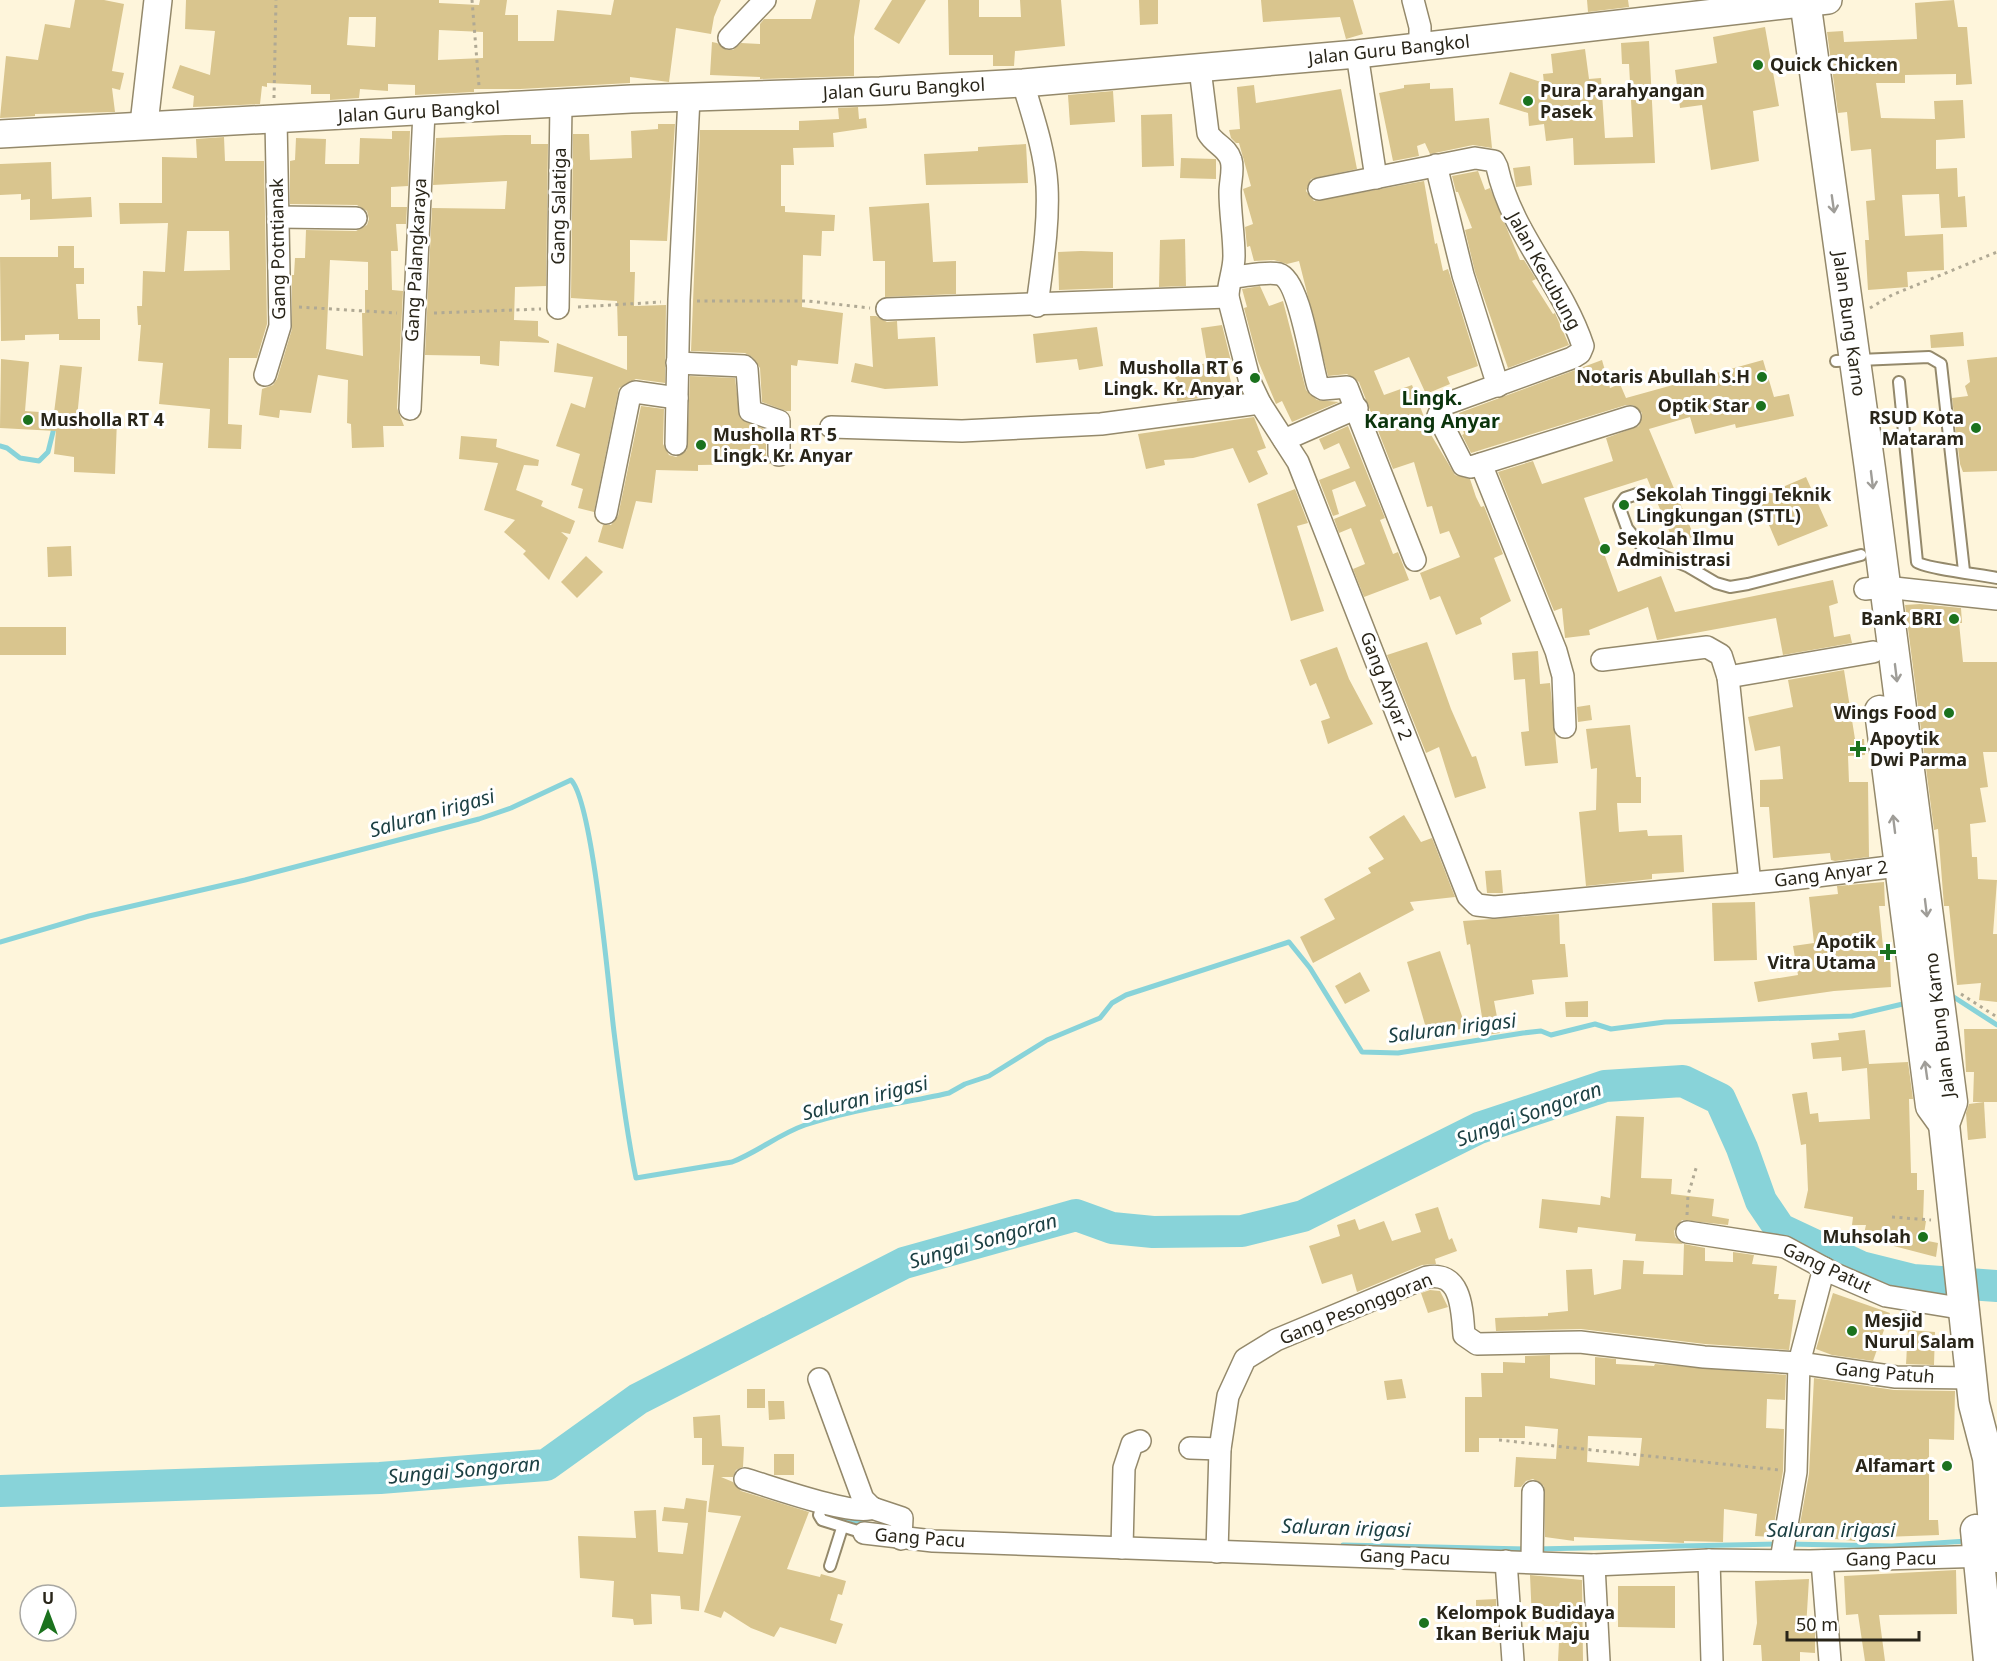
<svg xmlns="http://www.w3.org/2000/svg" width="1997" height="1661" font-family="'Noto Sans',sans-serif">
  <style>
    .lines { fill: none; stroke-linecap: round; stroke-linejoin: round }
    .stream { stroke: #88d3d9; stroke-width: 5 }
    .river { stroke: #88d3d9; stroke-width: 32 }
    .building { fill: #d9c58e; fill-rule: evenodd }
    .service-casing { stroke: #94896b; stroke-width: 14 }
    .minor-casing { stroke: #94896b; stroke-width: 24 }
    .tertiary-casing { stroke: #94896b; stroke-width: 30 }
    .secondary-casing { stroke: #94896b; stroke-width: 33 }
    .path { stroke: #b0a994; stroke-width: 3; stroke-dasharray: 3 4.5; stroke-linecap: butt }
    .service { stroke: #fff; stroke-width: 10 }
    .minor { stroke: #fff; stroke-width: 21 }
    .tertiary { stroke: #fff; stroke-width: 27 }
    .secondary { stroke: #fff; stroke-width: 30 }
    .oneway { stroke: #9f9d98 }
    .poi-dot { fill: #1b721e; stroke: #fff; stroke-width: 2 }
    .labels { text-anchor: middle; stroke-width: 6; stroke-linejoin: round; paint-order: stroke }
    .street-label { font-size: 18px; fill: #292519; stroke: #fff }
    .poi-label { font-size: 18px; font-weight: bold; fill: #292519; stroke: #fff; text-anchor: start }
    .neighbourhood-label { font-size: 20px; font-weight: bold; fill: #0b340c; stroke: #fff }
    .water-label { font-size: 20px; font-style: italic; fill: #1c4043; stroke: #fff }
  </style>
  <rect width="100%" height="100%" fill="#fef5db"/>
  <g class="lines">
    <g class="stream">
      <polyline points="0,446 7,448 20,458 39,461 48,452 55,424"/>
      <path d="M0 942 89 916 245 880 479 819 511 808 571 780C593 802 609 992 614 1032 620 1081 626 1130 636 1178L732 1162C758 1152 779 1134 805 1125 852 1109 902 1104 949 1093L965 1084 989 1076 1047 1040 1100 1018 1112 1003 1126 995 1289 942 1310 968 1362 1052 1398 1053 1523 1033 1541 1031 1551 1035 1595 1024 1611 1029 1665 1022 1852 1016 1907 1003"/>
      <polyline points="1949,994 1997,1025"/>
      <polyline points="836,1515 867,1524"/>
      <polyline points="1787,1544 1892,1546 1967,1541"/>
      <polyline points="1343,1545 1526,1549"/>
      <polyline points="1535,1549 1778,1544"/>
    </g>
    <polyline class="river" points="0,1491 380,1478 546,1465 638,1399 904,1263 1076,1215 1112,1228 1153,1232 1242,1231 1303,1216 1479,1128 1605,1086 1683,1081 1720,1099 1742,1148 1761,1201 1780,1229 1861,1267 1913,1280 1997,1286"/>
  </g>
  <g class="building">
    <polygon points="75,0 104,0 124,4 112,71 124,73 120,90 112,88 115,112 35,114 35,116 0,118 6,56 38,60 45,24 70,28"/>
    <path d="M186 0H439V3L479 5 480 0H507L505 15H518V41H554L557 10 611 15 614 0H721L714 17 711 34 676 28 669 82 630 77V83L520 89H474V92L415 95V85L388 84V91L360 89 359 98 330 100V94H311V85L267 83V87L262 86 260 104 193 107 194 96 172 88 180 65 210 75 215 31 185 29ZM349 17H376L375 47 347 45ZM439 30 483 32V58L438 60Z"/>
    <polygon points="816,0 860,0 854,37 854,76 760,79 760,77 710,75 712,42 717,43 727,50 733,50 741,43 760,44 760,24 764,19 811,19"/>
    <polygon points="892,0 926,0 899,44 874,29"/>
    <polygon points="948,0 979,0 979,17 1021,17 1020,0 1061,0 1065,46 1015,51 1014,66 993,66 993,55 949,55"/>
    <polygon points="1139,0 1158,0 1158,24 1140,25"/>
    <polygon points="1261,0 1353,0 1363,34 1346,39 1340,17 1263,22"/>
    <polygon points="1587,0 1628,0 1629,7 1588,12"/>
    <polygon points="1954,0 1958,27 1967,27 1972,84 1956,85 1956,74 1905,75 1905,83 1876,83 1881,118 1935,119 1934,101 1963,100 1965,138 1936,140 1936,169 1957,168 1958,197 1965,196 1967,227 1941,228 1939,194 1902,195 1905,236 1943,234 1944,270 1907,272 1908,287 1868,290 1865,240 1869,240 1866,201 1875,200 1871,149 1851,151 1847,112 1838,113 1827,32 1843,31 1844,42 1917,39 1915,3"/>
    <polygon points="1765,27 1779,106 1753,111 1759,161 1711,170 1702,105 1680,108 1675,70 1717,63 1713,37"/>
    <polygon points="1649,41 1655,163 1574,165 1573,138 1546,141 1544,124 1529,126 1528,113 1499,104 1510,72 1544,83 1543,74 1553,73 1551,54 1585,49 1589,79 1601,78 1605,138 1633,137 1629,64 1622,64 1621,43"/>
    <polygon points="1430,83 1430,89 1453,88 1455,121 1489,118 1492,148 1473,145 1430,154 1425,143 1417,146 1419,156 1393,161 1379,93 1404,88 1404,85"/>
    <polygon points="1254,85 1256,103 1341,89 1357,169 1311,179 1306,191 1314,201 1424,181 1435,244 1437,243 1443,271 1448,269 1478,366 1447,377 1450,384 1426,394 1409,357 1374,371 1384,395 1412,385 1430,433 1455,475 1470,479 1476,497 1481,507 1484,506 1503,554 1494,558 1511,601 1480,618 1482,624 1456,635 1440,596 1430,600 1420,573 1460,557 1449,531 1440,534 1432,506 1427,507 1414,462 1393,469 1359,382 1347,374 1328,376 1299,261 1287,264 1274,260 1254,261 1250,246 1247,247 1245,227 1253,224 1243,189 1251,186 1239,143 1236,143 1231,138 1229,130 1240,129 1237,87"/>
    <polygon points="1113,91 1115,122 1070,125 1068,95"/>
    <polygon points="858,107 859,119 866,118 867,128 833,133 834,147 793,148 794,165 781,165 781,206 785,206 785,212 835,215 834,231 822,231 821,256 803,255 802,307 843,313 838,364 798,360 797,366 791,365 791,411 786,411 762,402 760,368 752,357 745,353 691,351 700,130 799,130 799,121 839,119 838,108"/>
    <polygon points="1172,114 1174,166 1142,167 1141,115"/>
    <polygon points="658,124 675,124 667,241 630,240 630,272 635,272 634,306 666,305 665,383 636,379 619,388 594,512 578,508 583,489 571,485 580,454 556,446 571,403 585,408 593,377 554,372 557,343 627,370 627,336 618,336 617,301 571,298 573,134 589,134 590,160 632,158 631,131 658,129"/>
    <path d="M392 131H410L408 186 391 187V207H407L406 224H396L398 251H391L392 290 403 291 397 408 404 426H383L384 447 352 448 351 424 347 423 348 380 318 375 311 413 280 410 279 418 259 415 262 389 273 385 277 379 292 329V275H294L295 258H305L306 230 356 231 367 225 369 219 367 211 357 205 290 204V161L295 160 296 138 326 139 325 164H359L360 138 392 139ZM330 260 368 262V290H365V313H362L363 356 326 349Z"/>
    <polygon points="505,135 531,135 531,144 548,144 546,286 515,287 514,320 538,321 538,336 549,341 549,343 500,341 499,366 480,364 480,356 425,355 432,208 505,209 507,181 433,185 436,138"/>
    <path d="M224 137 225 161H264L267 324 257 358H229L228 424 242 425 241 449 208 448 210 409 159 404 163 363 138 361 141 325H138L137 306H142L143 271 165 272 168 223 120 224 119 203H162V157L197 158 196 139ZM187 231H229L230 270 184 271Z"/>
    <polygon points="1026,144 1028,183 926,185 924,154 978,151 978,147"/>
    <polygon points="1181,158 1216,159 1216,179 1180,178"/>
    <polygon points="51,162 52,199 91,197 92,217 30,220 30,199 21,200 21,194 0,195 0,164"/>
    <polygon points="1530,166 1532,185 1516,187 1513,168"/>
    <polygon points="1478,171 1485,190 1490,188 1520,260 1524,260 1536,279 1532,281 1553,314 1555,313 1569,345 1508,368 1475,272 1465,230 1472,228 1458,192 1456,192 1452,176"/>
    <polygon points="929,203 933,262 956,261 956,294 885,297 885,261 873,261 869,207"/>
    <polygon points="1185,239 1186,286 1159,287 1160,240"/>
    <polygon points="58,246 74,246 74,268 84,268 84,284 76,284 78,319 100,319 100,340 59,340 59,334 25,335 25,340 1,341 0,257 58,257"/>
    <polygon points="1081,251 1113,252 1113,288 1059,290 1058,252"/>
    <polygon points="1260,286 1269,306 1283,301 1306,390 1317,400 1339,402 1292,422 1282,401 1276,404 1258,361 1244,308 1247,307 1242,289"/>
    <polygon points="870,316 876,316 887,322 897,321 898,339 935,337 938,386 885,389 851,382 855,363 873,367"/>
    <polygon points="1222,325 1232,365 1227,366 1234,394 1177,401 1175,370 1207,363 1201,328"/>
    <polygon points="1097,327 1103,366 1079,370 1077,359 1036,363 1033,334"/>
    <polygon points="1963,332 1964,346 1931,348 1930,335"/>
    <polygon points="1997,357 1997,471 1963,472 1960,464 1952,398 1968,396 1965,386 1970,382 1967,360"/>
    <polygon points="1,359 29,362 25,411 54,413 60,365 82,367 77,418 117,419 115,474 74,472 74,457 54,454 56,431 0,428"/>
    <polygon points="1602,360 1610,388 1620,384 1626,398 1763,360 1774,397 1789,394 1794,416 1736,428 1735,424 1695,434 1690,417 1649,429 1694,536 1675,545 1647,478 1584,498 1618,592 1661,576 1675,612 1833,580 1838,603 1829,606 1834,637 1850,634 1852,643 1783,655 1776,618 1657,640 1648,607 1589,630 1590,635 1565,638 1562,608 1554,611 1498,472 1533,461 1542,484 1613,461 1606,438 1639,426 1642,413 1633,405 1626,405 1471,453 1462,435 1464,434 1459,413"/>
    <polygon points="690,376 735,378 740,418 766,430 766,455 770,464 698,465 698,471 656,470 652,503 636,501 623,549 598,542 603,525 611,525 618,516 641,406 664,409 663,444 669,455 676,457 687,450"/>
    <polygon points="1254,417 1266,448 1257,451 1268,474 1249,483 1233,448 1193,458 1164,460 1165,465 1146,469 1138,434"/>
    <polygon points="1348,426 1385,518 1380,520 1393,554 1398,552 1409,580 1364,597 1353,569 1365,564 1351,528 1339,533 1334,519 1366,506 1355,481 1332,490 1339,514 1333,516 1319,480 1350,468 1339,443 1324,450 1319,439"/>
    <polygon points="461,436 497,439 496,447 539,460 538,466 524,465 516,490 543,501 541,506 575,521 570,534 561,532 568,538 549,580 523,554 526,551 504,532 515,520 484,510 498,463 459,459"/>
    <polygon points="1806,477 1828,526 1778,546 1766,518 1759,521 1750,501"/>
    <polygon points="1295,489 1308,523 1297,526 1324,611 1291,621 1257,504"/>
    <polygon points="71,546 72,576 48,577 47,547"/>
    <polygon points="586,556 603,572 577,598 561,582"/>
    <polygon points="1920,604 1961,608 1962,623 1959,623 1963,662 1997,662 1997,752 1983,752 1988,787 1980,788 1986,822 1970,824 1972,857 1977,857 1978,879 1997,880 1993,934 1997,934 1997,1002 1979,1000 1981,983 1957,985 1949,906 1944,906 1938,829 1934,830 1905,605"/>
    <rect x="0" y="627" width="66" height="28"/>
    <polygon points="1427,642 1451,709 1472,757 1476,756 1486,788 1455,798 1439,747 1426,753 1387,655"/>
    <polygon points="1337,647 1349,679 1373,724 1328,744 1321,721 1330,718 1316,683 1310,686 1300,660"/>
    <polygon points="1538,651 1540,684 1550,683 1558,763 1525,766 1521,732 1529,731 1525,679 1514,680 1512,653"/>
    <polygon points="1844,670 1855,739 1864,739 1865,755 1848,756 1849,782 1868,782 1869,857 1835,861 1831,860 1830,853 1773,858 1769,807 1760,807 1760,780 1783,779 1780,746 1755,751 1748,717 1793,707 1788,680"/>
    <polygon points="1590,705 1592,720 1578,722 1577,707"/>
    <polygon points="1630,725 1636,777 1641,777 1641,803 1617,803 1619,832 1647,830 1648,836 1682,835 1684,872 1652,874 1652,879 1586,886 1579,812 1596,810 1597,768 1591,769 1586,729"/>
    <polygon points="1404,815 1421,842 1432,838 1455,897 1410,902 1414,910 1313,963 1300,937 1335,919 1324,899 1371,873 1368,868 1384,859 1369,837"/>
    <polygon points="1501,870 1503,893 1487,893 1485,871"/>
    <polygon points="1884,882 1885,906 1879,906 1884,957 1890,957 1891,987 1834,991 1758,1002 1754,982 1798,975 1793,946 1814,943 1809,897 1838,894 1837,886"/>
    <polygon points="1755,902 1757,960 1714,961 1712,903"/>
    <polygon points="1559,914 1560,944 1565,944 1568,977 1532,980 1534,994 1494,1001 1500,1033 1485,1035 1470,944 1467,945 1463,921"/>
    <polygon points="1440,951 1466,1028 1428,1035 1407,962"/>
    <polygon points="1360,972 1370,991 1345,1004 1335,986"/>
    <polygon points="1588,1001 1588,1017 1566,1017 1565,1002"/>
    <polygon points="1964,1029 1997,1029 1997,1102 1973,1102 1974,1072 1966,1072"/>
    <polygon points="1865,1030 1869,1064 1908,1062 1913,1099 1909,1099 1911,1173 1917,1173 1917,1190 1924,1190 1923,1221 1926,1221 1923,1240 1938,1243 1936,1257 1863,1238 1866,1225 1852,1225 1853,1217 1804,1208 1808,1190 1806,1144 1801,1145 1792,1094 1807,1092 1810,1114 1818,1113 1819,1122 1870,1119 1867,1068 1842,1071 1841,1057 1813,1059 1811,1043 1839,1040 1838,1033"/>
    <polygon points="1984,1102 1986,1138 1968,1140 1966,1113 1969,1104"/>
    <polygon points="1616,1116 1644,1117 1641,1178 1672,1179 1671,1194 1714,1199 1712,1216 1729,1219 1728,1225 1682,1220 1674,1231 1675,1237 1683,1244 1635,1241 1636,1234 1578,1227 1577,1233 1539,1228 1542,1199 1600,1205 1601,1196 1610,1198"/>
    <polygon points="1438,1207 1449,1240 1452,1238 1457,1251 1435,1259 1436,1264 1422,1265 1357,1292 1352,1274 1322,1284 1309,1246 1340,1236 1337,1225 1355,1219 1359,1230 1384,1221 1392,1241 1421,1232 1415,1214"/>
    <polygon points="1684,1244 1705,1248 1705,1261 1733,1262 1733,1252 1754,1255 1752,1264 1777,1266 1774,1294 1779,1294 1778,1299 1796,1300 1789,1350 1705,1344 1581,1329 1496,1331 1495,1318 1548,1316 1548,1313 1568,1311 1566,1270 1592,1269 1594,1295 1621,1289 1623,1260 1644,1261 1643,1274 1683,1275"/>
    <polygon points="1430,1290 1440,1291 1448,1307 1428,1313 1421,1293"/>
    <polygon points="1833,1293 1890,1313 1873,1361 1832,1355 1816,1349"/>
    <polygon points="1908,1330 1935,1332 1934,1365 1906,1364"/>
    <path d="M1550 1355V1378L1595 1385V1357L1616 1359V1364L1654 1366 1655 1364 1786 1375 1785 1400 1767 1399 1766 1428 1784 1429 1783 1471 1772 1537 1755 1536 1757 1514 1724 1509 1723 1542 1684 1541V1543L1574 1537V1541L1545 1537 1544 1486 1533 1479 1526 1481 1521 1487H1514L1516 1457 1556 1459 1558 1429 1525 1426V1438H1479V1452H1465V1397H1482L1481 1373H1503V1362L1525 1363V1356ZM1588 1436 1642 1438 1639 1466 1587 1462Z"/>
    <polygon points="1814,1378 1894,1390 1955,1391 1954,1440 1929,1439 1929,1520 1938,1520 1939,1535 1855,1538 1855,1541 1798,1535 1809,1474"/>
    <polygon points="1402,1379 1406,1398 1387,1400 1384,1381"/>
    <rect x="747" y="1389" width="18" height="19"/>
    <polygon points="768,1401 784,1401 785,1419 769,1420"/>
    <polygon points="720,1415 722,1446 744,1447 743,1467 736,1470 733,1477 721,1477 733,1482 741,1491 809,1512 787,1569 820,1577 821,1574 846,1581 842,1595 838,1594 830,1620 843,1624 836,1644 780,1627 774,1637 751,1628 724,1611 721,1618 704,1612 741,1516 708,1512 714,1465 702,1465 702,1438 694,1438 693,1417"/>
    <rect x="774" y="1454" width="20" height="21"/>
    <polygon points="686,1498 707,1501 699,1611 681,1609 680,1596 651,1594 652,1624 634,1625 633,1619 612,1617 614,1581 580,1578 578,1536 636,1538 634,1511 656,1510 658,1552 683,1554 688,1523 662,1521 664,1507 684,1509"/>
    <polygon points="1956,1570 1957,1614 1879,1615 1885,1661 1865,1661 1858,1614 1846,1615 1844,1576"/>
    <polygon points="1530,1575 1582,1580 1583,1661 1558,1661 1560,1622 1532,1620"/>
    <polygon points="1809,1579 1806,1628 1815,1629 1815,1653 1800,1652 1800,1661 1762,1661 1761,1645 1753,1645 1757,1623 1755,1581"/>
    <polygon points="1618,1586 1675,1586 1675,1628 1618,1627"/>
    <polygon points="1496,1599 1497,1622 1476,1622 1476,1600"/>
  </g>
  <g class="lines">
    <defs>
      <g id="service">
        <polyline points="1836,361 1929,357 1941,364 1964,571"/>
        <path d="M1899 382 1917 562C1924 568 1983 575 1997 578"/>
        <polyline points="1640,493 1625,498 1619,506 1627,528 1643,548 1687,566 1716,583 1730,587 1748,584 1861,555"/>
        <polyline points="823,1501 819,1515 822,1520 864,1533"/>
        <polyline points="830,1566 842,1528"/>
      </g>
      <g id="minor">
        <polyline points="1413,0 1420,27 1420,46"/>
        <polyline points="729,38 765,0"/>
        <polyline points="1357,54 1376,178"/>
        <path d="M1200 69 1208 133C1214 144 1227 147 1231 160 1234 169 1230 182 1230 192 1230 213 1234 235 1234 256 1234 271 1228 283 1228 297L1250 382 1260 403 1298 462 1468 896 1477 905 1494 907 1784 880 1914 864"/>
        <path d="M1023 83C1033 117 1045 151 1047 186 1049 227 1042 266 1037 306"/>
        <polyline points="1436,165 1463,275 1498,386"/>
        <path d="M1319 189 1475 158 1494 161 1497 167C1512 235 1562 282 1583 346L1580 353 1572 358 1443 405 1438 416 1463 465 1471 467 1630 417"/>
        <polyline points="278,217 356,218"/>
        <path d="M1233 277C1246 276 1267 271 1279 274 1300 280 1311 365 1318 386L1323 389 1347 387 1415 560"/>
        <polyline points="558,308 561,104"/>
        <polyline points="887,309 1228,297"/>
        <polyline points="677,363 744,366 747,369 750,411 779,421 779,455"/>
        <polyline points="265,375 280,326 276,120"/>
        <polyline points="410,409 424,112"/>
        <polyline points="831,427 962,431 1101,424 1260,403"/>
        <polyline points="1284,440 1357,408"/>
        <polyline points="676,444 679,300 689,98"/>
        <polyline points="1481,464 1556,651 1563,676 1565,727"/>
        <polyline points="606,513 630,395 635,392 677,398"/>
        <polyline points="1865,589 1885,587 1997,599"/>
        <polyline points="1602,660 1707,647 1721,655 1728,677 1750,883"/>
        <polyline points="1728,677 1873,652"/>
        <polyline points="1687,1232 1785,1247 1835,1274 1886,1296 1965,1309"/>
        <polyline points="819,1379 863,1499 872,1508 902,1518 901,1539"/>
        <polyline points="1190,1448 1220,1449"/>
        <path d="M745 1479C769 1486 854 1517 873 1508"/>
        <polyline points="864,1533 933,1541 1594,1565 1709,1560 1810,1561 1990,1556"/>
        <polyline points="1122,1548 1124,1468 1132,1444 1140,1441"/>
        <path d="M1217 1552 1220 1449 1228 1396 1245 1359 1276 1340 1427 1277C1462 1271 1462 1310 1464 1335L1477 1344 1580 1342 1704 1357 1799 1363 1896 1377 1971 1378"/>
        <polyline points="1709,1560 1712,1661"/>
        <polyline points="1781,1560 1796,1472 1799,1363 1824,1268"/>
        <polyline points="1506,1561 1513,1661"/>
        <polyline points="1822,1561 1830,1661"/>
        <polyline points="1532,1562 1533,1492"/>
        <polyline points="1594,1565 1599,1661"/>
      </g>
      <g id="tertiary">
        <polyline points="144,124 158,0"/>
        <polyline points="0,134 631,99 880,91 1023,83 1357,54 1828,0"/>
      </g>
      <g id="secondary">
        <polyline points="1805,0 1870,469 1952,1102 1944,1124 1974,1404 1988,1458 1997,1557"/>
        <polyline points="1880,711 1931,1106 1944,1124"/>
        <polyline points="1976,1530 1989,1661"/>
      </g>
    </defs>
    <use href="#service" class="service-casing"/>
    <use href="#minor" class="minor-casing"/>
    <use href="#tertiary" class="tertiary-casing"/>
    <use href="#secondary" class="secondary-casing"/>
    <g class="path">
      <polyline points="472,0 479,86"/>
      <polyline points="274,98 276,0"/>
      <polyline points="697,301 808,301 870,308"/>
      <polyline points="299,307 397,313"/>
      <polyline points="578,307 661,302"/>
      <polyline points="1870,308 1892,295 1997,252"/>
      <polyline points="434,313 541,309"/>
      <polyline points="1961,994 1997,1017"/>
      <polyline points="1687,1215 1688,1195 1697,1165"/>
      <polyline points="1892,1217 1931,1220"/>
      <polyline points="1499,1440 1779,1470"/>
    </g>
    <use href="#service" class="service"/>
    <use href="#minor" class="minor"/>
    <use href="#tertiary" class="tertiary"/>
    <use href="#secondary" class="secondary"/>
  </g>
  <defs><path id="oneway-shaft" d="M-6 0H5M1.5-3L5.5 0L1.5 3" fill="none" stroke-width="1.6" stroke-linecap="round" stroke-linejoin="round" transform="scale(1.5)"/></defs>
  <g class="oneway">
    <use href="#oneway-shaft" transform="translate(1833 204) rotate(82)"/>
    <use href="#oneway-shaft" transform="translate(1872 480) rotate(83)"/>
    <use href="#oneway-shaft" transform="translate(1896 673) rotate(83)"/>
    <use href="#oneway-shaft" transform="translate(1894 824) rotate(-97)"/>
    <use href="#oneway-shaft" transform="translate(1926 908) rotate(83)"/>
    <use href="#oneway-shaft" transform="translate(1926 1070) rotate(-98)"/>
  </g>
  <g class="poi-dot">
    <circle cx="1758" cy="65" r="6"/>
    <circle cx="1528" cy="101" r="6"/>
    <circle cx="1762" cy="377" r="6"/>
    <circle cx="1255" cy="378" r="6"/>
    <circle cx="1761" cy="406" r="6"/>
    <circle cx="28" cy="420" r="6"/>
    <circle cx="1976" cy="428" r="6"/>
    <circle cx="701" cy="445" r="6"/>
    <circle cx="1624" cy="505" r="6"/>
    <circle cx="1605" cy="549" r="6"/>
    <circle cx="1954" cy="619" r="6"/>
    <circle cx="1949" cy="713" r="6"/>
    <path d="M1855 740h6v6h6v6h-6v6h-6v-6h-6v-6h6z"/>
    <path d="M1885 943h6v6h6v6h-6v6h-6v-6h-6v-6h6z"/>
    <circle cx="1923" cy="1237" r="6"/>
    <circle cx="1852" cy="1331" r="6"/>
    <circle cx="1947" cy="1466" r="6"/>
    <circle cx="1424" cy="1623" r="6"/>
  </g>
  <g class="labels">
    <g class="street-label">
      <text transform="translate(1389 50) rotate(-6)" y="6">Jalan Guru Bangkol</text>
      <text transform="translate(904 89) rotate(-3)" y="6">Jalan Guru Bangkol</text>
      <text transform="translate(419 112) rotate(-3)" y="6">Jalan Guru Bangkol</text>
      <text transform="translate(559 206) rotate(-89)" y="6">Gang Salatiga</text>
      <text transform="translate(278 249) rotate(-91)" y="6">Gang Potntianak</text>
      <text transform="translate(416 260) rotate(-87)" y="6">Gang Palangkaraya</text>
      <text transform="translate(1544 271) rotate(61)" y="6">Jalan Kecubung</text>
      <text transform="translate(1849 324) rotate(82)" y="6">Jalan Bung Karno</text>
      <text transform="translate(1386 686) rotate(69)" y="6">Gang Anyar 2</text>
      <text transform="translate(1831 874) rotate(-7)" y="6">Gang Anyar 2</text>
      <text transform="translate(1940 1025) rotate(-97)" y="6">Jalan Bung Karno</text>
      <text transform="translate(1827 1268) rotate(25)" y="6">Gang Patut</text>
      <text transform="translate(1356 1309) rotate(-22)" y="6">Gang Pesonggoran</text>
      <text transform="translate(1885 1373) rotate(5)" y="6">Gang Patuh</text>
      <text transform="translate(920 1538) rotate(4)" y="6">Gang Pacu</text>
      <text transform="translate(1405 1557) rotate(2)" y="6">Gang Pacu</text>
      <text transform="translate(1891 1559) rotate(-1)" y="6">Gang Pacu</text>
    </g>
    <g class="poi-label">
      <text x="1770" y="71">Quick Chicken</text>
      <text x="1540" y="97">Pura Parahyangan<tspan x="1540" dy="21">Pasek</tspan></text>
      <text x="1243" y="374" text-anchor="end">Musholla RT 6<tspan x="1243" dy="21">Lingk. Kr. Anyar</tspan></text>
      <text x="1750" y="383" text-anchor="end">Notaris Abullah S.H</text>
      <text x="1749" y="412" text-anchor="end">Optik Star</text>
      <text x="1964" y="424" text-anchor="end">RSUD Kota<tspan x="1964" dy="21">Mataram</tspan></text>
      <text x="40" y="426">Musholla RT 4</text>
      <text x="713" y="441">Musholla RT 5<tspan x="713" dy="21">Lingk. Kr. Anyar</tspan></text>
      <text x="1636" y="501">Sekolah Tinggi Teknik<tspan x="1636" dy="21">Lingkungan (STTL)</tspan></text>
      <text x="1617" y="545">Sekolah Ilmu<tspan x="1617" dy="21">Administrasi</tspan></text>
      <text x="1942" y="625" text-anchor="end">Bank BRI</text>
      <text x="1937" y="719" text-anchor="end">Wings Food</text>
      <text x="1870" y="745">Apoytik<tspan x="1870" dy="21">Dwi Parma</tspan></text>
      <text x="1876" y="948" text-anchor="end">Apotik<tspan x="1876" dy="21">Vitra Utama</tspan></text>
      <text x="1911" y="1243" text-anchor="end">Muhsolah</text>
      <text x="1864" y="1327">Mesjid<tspan x="1864" dy="21">Nurul Salam</tspan></text>
      <text x="1935" y="1472" text-anchor="end">Alfamart</text>
      <text x="1436" y="1619">Kelompok Budidaya<tspan x="1436" dy="21">Ikan Beriuk Maju</tspan></text>
    </g>
    <g class="neighbourhood-label">
      <text x="1432" y="405">Lingk.<tspan x="1432" dy="23">Karang Anyar</tspan></text>
    </g>
    <g class="water-label">
      <text transform="translate(432 813) rotate(-16)" y="7">Saluran irigasi</text>
      <text transform="translate(1452 1028) rotate(-7)" y="7">Saluran irigasi</text>
      <text transform="translate(865 1098) rotate(-14)" y="7">Saluran irigasi</text>
      <text transform="translate(1529 1114) rotate(-20)" y="7">Sungai Songoran</text>
      <text transform="translate(983 1241) rotate(-16)" y="7">Sungai Songoran</text>
      <text transform="translate(464 1470) rotate(-5)" y="7">Sungai Songoran</text>
      <text transform="translate(1346 1528) rotate(2)" y="7">Saluran irigasi</text>
      <text x="1831" y="1537">Saluran irigasi</text>
    </g>
  </g>
  <g transform="translate(48 1613)"><circle r="28" fill="#ffffff" stroke="#a9a8a3" stroke-width="1.5"/>
  <path d="M0-4.5L10 22L0 15L-10 22Z" fill="#1b721e"/>
  <text y="-9" font-size="16" font-weight="bold" text-anchor="middle" fill="#292519">U</text>
  </g>
  <path d="M1787 1631v9h132v-9" fill="none" stroke="#292519" stroke-width="3"/>
  <text x="1796" y="1631" font-size="18" fill="#292519" stroke="#ffffff" stroke-width="4.5" paint-order="stroke">50 m</text>
</svg>
